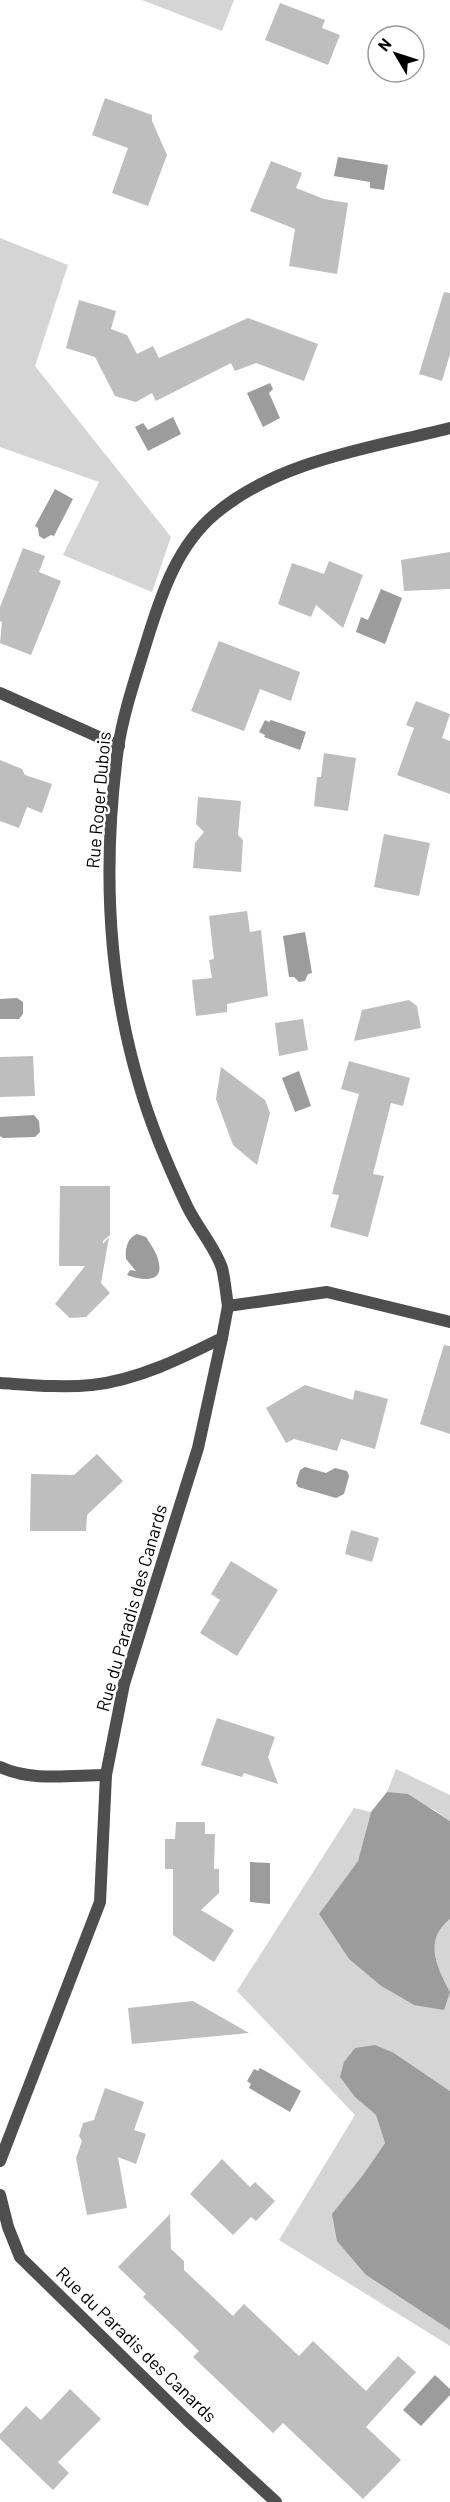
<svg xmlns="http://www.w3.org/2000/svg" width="450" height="2502" font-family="Barlow,sans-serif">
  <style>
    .green { fill: #d5d5d5 }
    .water { fill: #9c9c9c }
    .building { fill: #bebebe }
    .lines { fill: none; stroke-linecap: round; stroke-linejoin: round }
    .minor { stroke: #4e4e4e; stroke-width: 12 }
    .labels { text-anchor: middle; stroke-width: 5; stroke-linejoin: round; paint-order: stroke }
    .street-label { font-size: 18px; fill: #000; stroke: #fff }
  </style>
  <rect width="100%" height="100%" fill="#fff"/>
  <g class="green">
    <polygon points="142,0 234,0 222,31"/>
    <polygon points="0,238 68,265 35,366 171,537 152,592 63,555 99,482 0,447"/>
    <polygon points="396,1769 450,1795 450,1821 433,1809 387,1792"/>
    <path d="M354 1808 371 1812 358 1861 319 1914 349 1959 381 1986 414 2005 450 1992C437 1967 423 1940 450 1919V2091L394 2053 355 2097 376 2115 385 2143 363 2175 366 2275 450 2330V2346L279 2240 355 2115 237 1991Z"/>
  </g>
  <g class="water">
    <polygon points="338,157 388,165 384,190 370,188 370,182 334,176"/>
    <polygon points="270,383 273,389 269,393 280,418 263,427 247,393"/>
    <polygon points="173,417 181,434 148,451 135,427 143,423 148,430"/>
    <polygon points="55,489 73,499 54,536 51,535 44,539 39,536 38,528 35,526"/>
    <polygon points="381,589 402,598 385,644 356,632 361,617 368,620"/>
    <polygon points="265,720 269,722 271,720 306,732 300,750 264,737 265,735 259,732"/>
    <polygon points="305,932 312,973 308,974 305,981 299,982 294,977 289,977 283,936"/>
    <polygon points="17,998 23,1002 23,1014 19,1019 0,1019 0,999"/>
    <polygon points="299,1071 311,1106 295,1112 282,1078"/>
    <polygon points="34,1115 39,1121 40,1132 35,1137 3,1138 0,1136 0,1117"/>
    <path d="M137 1234 146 1237C151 1245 158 1254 159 1264 163 1284 139 1280 127 1275L130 1270 136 1271 126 1259C125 1249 127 1238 137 1234Z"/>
    <polygon points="305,1467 326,1473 335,1468 347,1471 349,1476 344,1494 336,1498 298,1487 296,1483 300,1470"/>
    <path d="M387 1792 408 1794 450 1821V1919C423 1940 437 1967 450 1992L444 2010 414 2005 381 1986 349 1959 319 1914 358 1861 371 1812Z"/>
    <polygon points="250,1862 270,1863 270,1904 250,1902"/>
    <polygon points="375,2045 394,2053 450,2091 450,2330 366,2275 337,2241 332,2214 363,2175 385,2143 376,2115 355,2097 340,2077 344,2062 355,2048"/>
    <polygon points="260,2068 301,2091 290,2112 249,2088 251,2084 247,2081 254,2069 258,2071"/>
    <polygon points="435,2375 450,2389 450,2395 421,2426 403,2410"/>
  </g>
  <g class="building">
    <polygon points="280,3 325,20 322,28 340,35 328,65 265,40"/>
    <polygon points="105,98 152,115 152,121 167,155 148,206 112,193 128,148 92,135"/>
    <polygon points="271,161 302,173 296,188 324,199 348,203 337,274 289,266 295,229 250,211"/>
    <polygon points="444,292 450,293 450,354 442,381 419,374"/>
    <polygon points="79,300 116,311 111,329 127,335 137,354 153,346 159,358 248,318 318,344 304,381 256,363 235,371 231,363 156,401 152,393 136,402 115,396 95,357 66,348"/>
    <polygon points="23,548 45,556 39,572 61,581 31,655 0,643 2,622 0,621 0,607"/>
    <polygon points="450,552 450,589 404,591 401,560"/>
    <polygon points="329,561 363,575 343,628 316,605 311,617 278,604 292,563 324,574"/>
    <polygon points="219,641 300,672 291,701 260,689 244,731 191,711"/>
    <polygon points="416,701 450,714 442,738 450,741 450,794 397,775 414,728 406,725"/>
    <polygon points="324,753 356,758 348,811 314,806 317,777 321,777"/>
    <polygon points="0,760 22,769 25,775 52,784 42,813 27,807 19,828 0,821"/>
    <polygon points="198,797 241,801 238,835 243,840 241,872 193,868 195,843 204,832 196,824"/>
    <polygon points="384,834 430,843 419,896 374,887"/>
    <polygon points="247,911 250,932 261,930 268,996 227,1004 227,1012 196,1016 192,980 212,978 209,960 214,959 209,916"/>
    <polygon points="409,1000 417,1006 421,1028 354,1041 362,1010"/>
    <polygon points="303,1019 308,1050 279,1056 275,1023"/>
    <polygon points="33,1056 35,1096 0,1097 0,1057"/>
    <polygon points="349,1061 410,1078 403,1106 391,1103 373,1174 384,1176 368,1237 330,1227 339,1195 332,1194 359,1094 341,1089"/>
    <polygon points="221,1067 265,1100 270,1113 257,1165 233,1145 216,1099"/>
    <polygon points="60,1186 110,1186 110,1235 103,1241 103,1244 109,1237 101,1283 110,1293 86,1317 70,1318 55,1304 85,1266 59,1266"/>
    <polygon points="444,1345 450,1346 450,1434 420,1424"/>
    <polygon points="305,1385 353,1400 355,1390 388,1399 375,1449 341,1439 337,1451 294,1439 286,1443 266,1408"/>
    <polygon points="97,1454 123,1481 87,1515 86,1531 30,1531 31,1474 74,1475"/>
    <polygon points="351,1530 379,1538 372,1562 345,1554"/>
    <polygon points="231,1561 278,1590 237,1656 200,1633 220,1600 211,1594"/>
    <polygon points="217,1718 275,1737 268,1757 278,1784 244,1773 242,1777 201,1765"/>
    <polygon points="176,1822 205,1822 205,1834 215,1834 214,1869 219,1869 219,1893 201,1910 234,1930 214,1962 173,1935 173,1869 165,1869 165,1839 175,1839"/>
    <polygon points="193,2001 249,2033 132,2044 128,2008"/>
    <polygon points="105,2088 144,2102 134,2130 146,2134 136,2164 118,2157 127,2208 87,2215 76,2158 82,2141 79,2136 83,2123 94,2120"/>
    <polygon points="222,2159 250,2187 255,2182 275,2201 256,2221 251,2217 233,2235 190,2194"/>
    <polygon points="170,2214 171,2249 184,2261 184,2270 233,2316 244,2304 299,2356 313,2341 366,2391 398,2356 416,2372 366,2427 401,2460 363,2499 283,2423 273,2433 193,2357 199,2351 143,2297 146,2294 118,2267"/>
    <polygon points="70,2389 101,2419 58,2462 69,2473 53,2490 0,2439 0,2434 26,2406 41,2420"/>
  </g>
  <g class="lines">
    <g class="minor">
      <polyline points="0,693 119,746"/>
      <path d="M228 1306C226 1294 225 1280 222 1268 215 1247 197 1227 187 1206 168 1166 151 1127 139 1084 107 976 103 860 118 748 124 710 137 673 148 637 162 592 178 545 215 514 279 460 371 448 450 428"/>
      <path d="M0 1383C31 1385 62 1388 92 1385 138 1380 182 1358 222 1338L228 1306 327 1292 450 1322"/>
      <path d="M0 1767C31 1782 73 1775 106 1775"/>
      <polyline points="0,2161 100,1902 106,1775 124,1684 198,1448 222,1338"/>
      <polyline points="0,2195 8,2227 20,2257 187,2420 276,2502"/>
    </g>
  </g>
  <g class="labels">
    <g class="street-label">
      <text transform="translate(99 800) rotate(-85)" y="6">Rue Roger Dubois</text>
      <text transform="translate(132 1608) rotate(-74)" y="6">Rue du Paradis des Canards</text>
      <text transform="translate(136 2345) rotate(44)" y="6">Rue du Paradis des Canards</text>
    </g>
  </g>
  <g transform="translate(396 54) rotate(309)"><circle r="28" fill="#ffffff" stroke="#999999" stroke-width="1.5"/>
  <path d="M0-4.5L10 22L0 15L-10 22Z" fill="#000000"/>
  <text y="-9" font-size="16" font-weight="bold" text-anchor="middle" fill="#000000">N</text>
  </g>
</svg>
